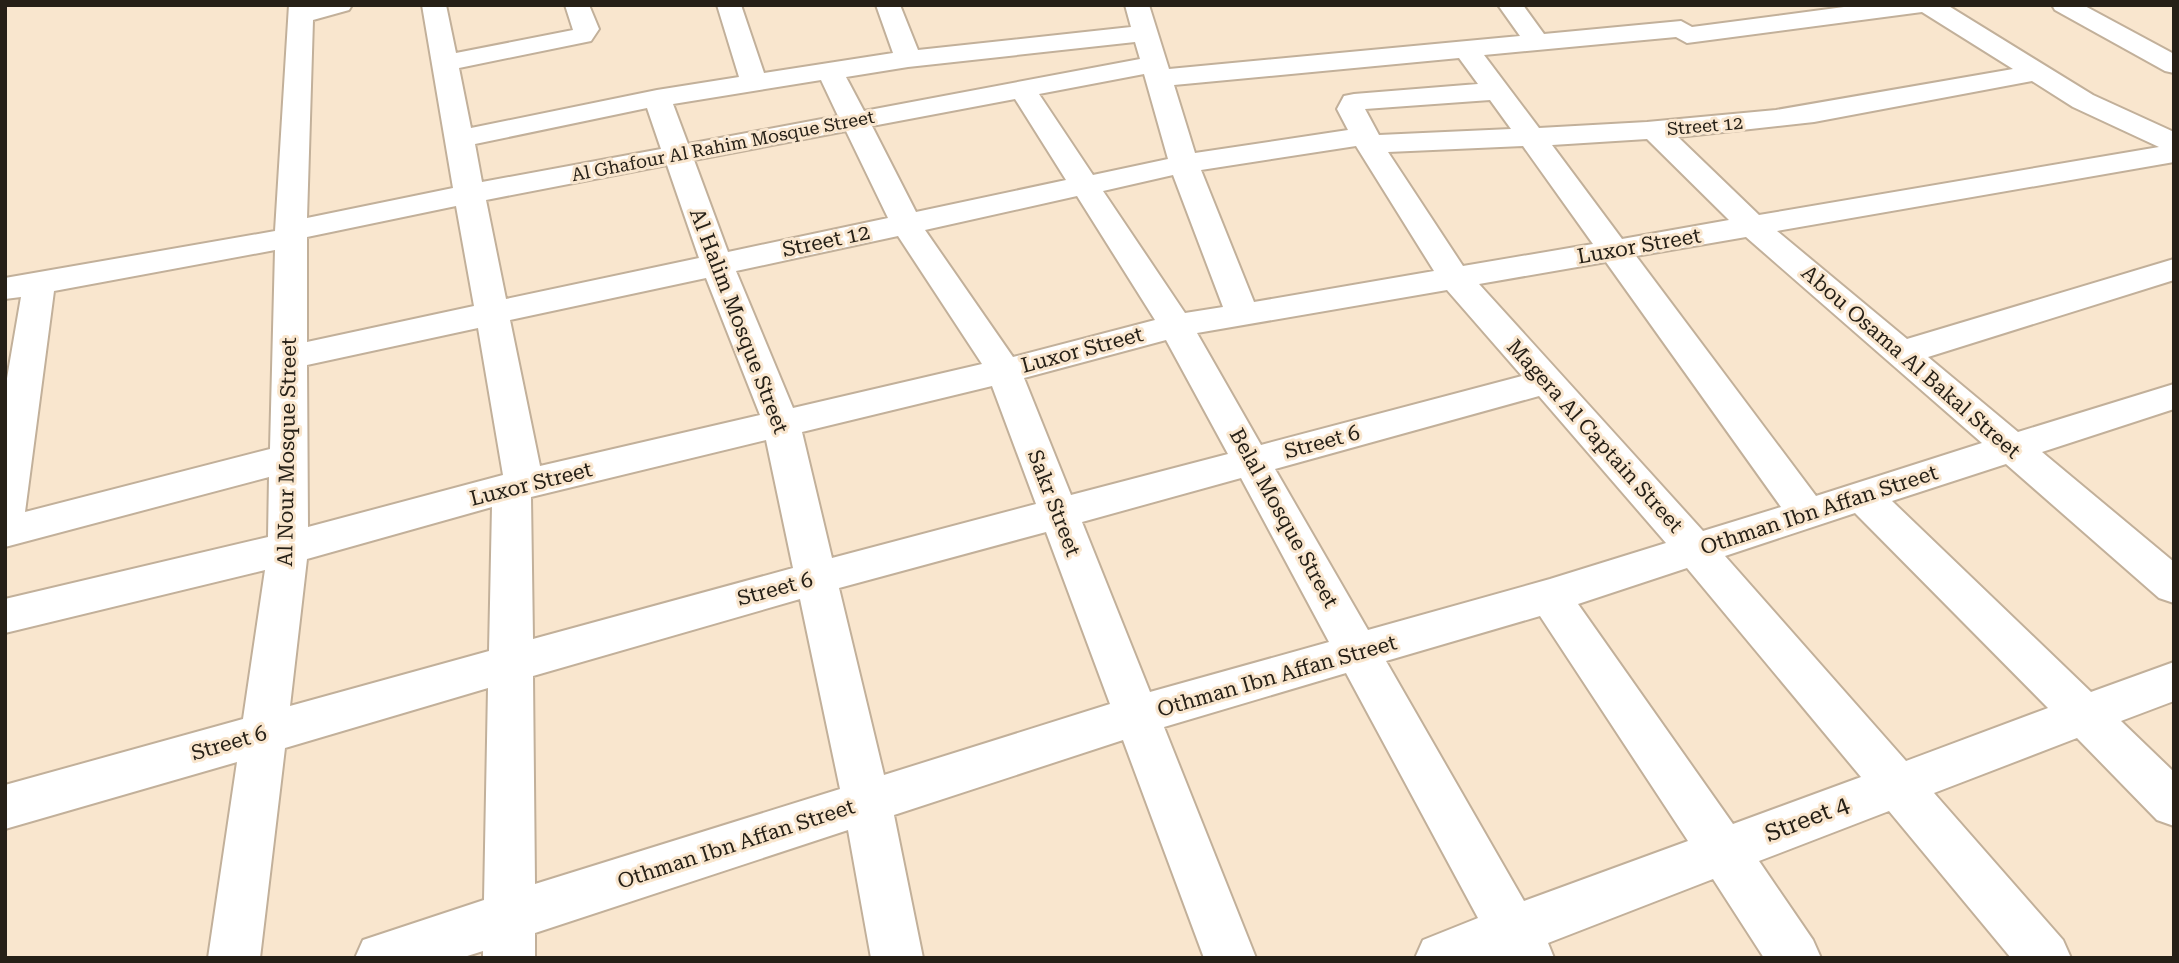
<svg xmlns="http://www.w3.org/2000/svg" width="2179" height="963" font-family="'Roboto Serif',serif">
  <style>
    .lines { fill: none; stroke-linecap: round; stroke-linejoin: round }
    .minor-casing { stroke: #c2b09a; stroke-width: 4 }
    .minor { fill: #fff; fill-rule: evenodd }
    .labels { text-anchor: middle; stroke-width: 6; stroke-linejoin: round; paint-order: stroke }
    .far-street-label { font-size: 18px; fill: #262017; stroke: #f9e6ce }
    .street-label { font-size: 21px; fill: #262017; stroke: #f9e6ce }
    .near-street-label { font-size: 24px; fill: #262017; stroke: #f9e6ce }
  </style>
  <rect width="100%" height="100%" fill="#f9e6ce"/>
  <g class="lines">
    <defs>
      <g id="minor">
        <path d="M289 5H352L349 10 313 20 307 218 453 188 422 5H446L456 53 573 30 565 5H589L599 29 591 41 459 68 471 128 657 90 739 77 717 5H741L764 73 893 53 876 5H900L918 50 1131 27 1125 5H1149L1169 69 1520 36 1498 5H1523L1544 34 1681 21 1692 27 1859 5H1947L2093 95 2174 132V162L1777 231 1907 339 2174 259V280L1928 357 2018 432 2174 384V409L2042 452 2174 562V603L2159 598 2006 464 1892 501 2091 692 2174 662V701L2121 721 2174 772V826L2157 820 2077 738 1934 793 2063 940 2071 958H2011L1889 811 1759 861 1813 940 1821 958H1764L1713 879 1548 943 1554 958H1415L1423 940 1478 918 1346 673 1164 727 1256 958H1204L1123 740 894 815 923 958H871L848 830 535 933V958H483V951L461 958H355L363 940 484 900 488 688 285 748 260 958H208L237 762 5 829V785L243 719 265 570 5 633V599L268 537 269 477 5 547V390L21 297 5 299V278L275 231ZM1922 12 2013 69 1776 110 1647 122 1539 128 1484 55 1676 37 1687 43ZM1135 42 1140 59 864 111 846 77 908 67ZM1459 58 1478 84 1354 94 1344 96 1337 109 1348 130 1195 153 1174 85ZM1144 74 1168 159 1093 175 1039 94ZM821 80 838 116 688 144 673 104ZM2032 81 2073 107 2159 147 1759 215 1678 137 1814 122ZM1015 99 1066 180 916 212 872 126ZM1490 100 1511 129 1379 135 1365 109ZM647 108 661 149 482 182 475 144ZM846 131 888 218 728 252 694 160ZM1647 139 1729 220 1622 239 1552 145ZM1356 146 1434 271 1254 302 1201 170ZM1523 146 1593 244 1463 266 1388 152ZM667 165 699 258 506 299 486 200ZM1173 175 1223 307 1185 313 1103 191ZM1077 196 1155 320 1013 357 925 230ZM456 206 474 306 307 342V237ZM898 236 982 364 793 408 736 271ZM1746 237 1982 443 1816 496 1636 256ZM275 250 270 449 25 512 54 291ZM1606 262 1781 507 1703 531 1479 284ZM706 278 760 415 540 466 510 320ZM1447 290 1522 376 1261 445 1197 333ZM478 328 503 475 308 527 307 365ZM1166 340 1228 454 1071 495 1024 378ZM992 386 1036 504 832 558 802 432ZM1539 396 1666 543 1550 579 1368 630 1275 469ZM766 440 793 568 533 639 531 497ZM1241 478 1329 642 1150 692 1082 522ZM492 507 489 651 290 706 307 559ZM1855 513 2048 708 1906 761 1725 556ZM1046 532 1110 704 884 775 839 588ZM1687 568 1861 777 1733 824 1578 604ZM800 599 840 789 535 884 533 676ZM1540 616 1688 841 1524 901 1386 661Z"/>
        <polygon points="2052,5 2083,5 2174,54 2174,73 2165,71 2055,10"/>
      </g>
    </defs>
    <use href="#minor" class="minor-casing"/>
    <use href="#minor" class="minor"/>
  </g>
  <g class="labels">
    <g class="far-street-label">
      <text transform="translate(1705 126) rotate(-5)" y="6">Street 12</text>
      <text transform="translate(723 146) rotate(-11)" y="6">Al Ghafour Al Rahim Mosque Street</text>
    </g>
    <g class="street-label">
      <text transform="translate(826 241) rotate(-12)" y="7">Street 12</text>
      <text transform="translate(1639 246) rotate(-10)" y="7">Luxor Street</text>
      <text transform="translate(739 321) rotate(69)" y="7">Al Halim Mosque Street</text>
      <text transform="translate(1082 350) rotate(-15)" y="7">Luxor Street</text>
      <text transform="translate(1911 362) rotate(41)" y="7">Abou Osama Al Bakal Street</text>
      <text transform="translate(1595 436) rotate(48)" y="7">Magera Al Captain Street</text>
      <text transform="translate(1322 442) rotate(-15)" y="7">Street 6</text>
      <text transform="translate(287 452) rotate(-89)" y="7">Al Nour Mosque Street</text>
      <text transform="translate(531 484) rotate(-14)" y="7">Luxor Street</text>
      <text transform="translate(1054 503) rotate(69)" y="7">Sakr Street</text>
      <text transform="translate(1819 510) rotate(-18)" y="7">Othman Ibn Affan Street</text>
      <text transform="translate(1284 518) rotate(61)" y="7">Belal Mosque Street</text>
      <text transform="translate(775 589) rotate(-15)" y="7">Street 6</text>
      <text transform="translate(1277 676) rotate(-16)" y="7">Othman Ibn Affan Street</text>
      <text transform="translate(229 743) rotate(-16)" y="7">Street 6</text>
      <text transform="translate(736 844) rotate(-18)" y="7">Othman Ibn Affan Street</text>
    </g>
    <g class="near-street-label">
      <text transform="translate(1807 819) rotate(-21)" y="8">Street 4</text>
    </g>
  </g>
  <rect width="2179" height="963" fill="none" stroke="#262017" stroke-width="14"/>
</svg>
